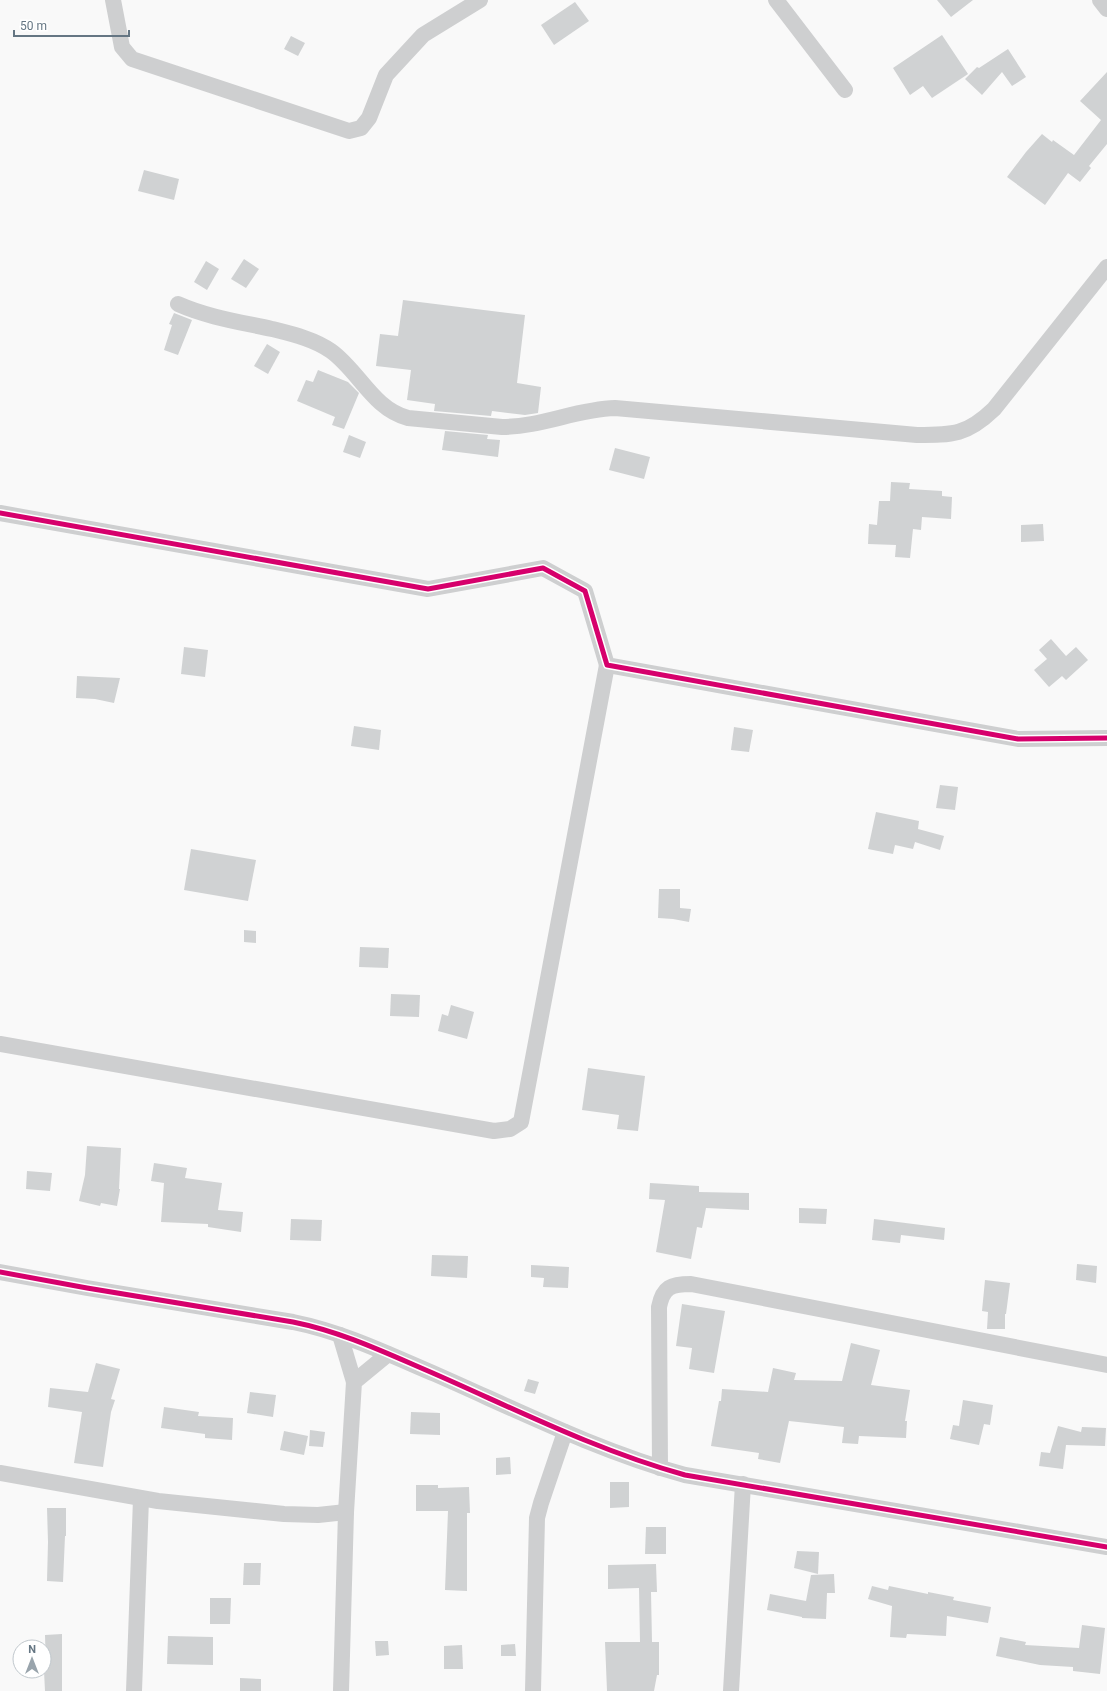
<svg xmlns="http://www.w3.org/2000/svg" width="1107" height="1691" font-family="Roboto,sans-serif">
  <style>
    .building { fill: #d0d2d3 }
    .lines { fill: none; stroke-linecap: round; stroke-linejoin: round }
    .minor { stroke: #cecfd0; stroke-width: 16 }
    .cycleway-casing { stroke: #fff; stroke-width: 8 }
    .cycleway { stroke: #d6006c; stroke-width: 5 }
  </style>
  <rect width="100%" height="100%" fill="#f9f9f9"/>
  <g class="building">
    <polygon points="937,0 973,0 951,17"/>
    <polygon points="575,2 589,21 554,45 541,25"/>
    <polygon points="942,35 968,74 932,98 923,86 910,95 893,68"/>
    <polygon points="291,36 305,43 298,56 284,49"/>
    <polygon points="1008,49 1026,77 1012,86 1002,72 982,95 965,79 977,67 979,68"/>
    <polygon points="1107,72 1107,144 1089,166 1091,168 1080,182 1068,173 1045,205 1007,177 1026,152 1042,134 1052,142 1053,140 1074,155 1101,120 1080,101"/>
    <polygon points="144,170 179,179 174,200 138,191"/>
    <polygon points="244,259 259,269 246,288 231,279"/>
    <polygon points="206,261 219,269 207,290 194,282"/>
    <polygon points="403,300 525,315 517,383 541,387 538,413 525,415 492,411 491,416 434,411 435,404 407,400 411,370 376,366 380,334 398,336"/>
    <polygon points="174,313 192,320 178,355 164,350 172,325 169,324"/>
    <polygon points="267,344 280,352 268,374 254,366"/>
    <polygon points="318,370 348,382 359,393 344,429 332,425 335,417 297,401 306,380 313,382"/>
    <polygon points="445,431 488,435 487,439 500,440 498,457 442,450"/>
    <polygon points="349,435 366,442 360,458 343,452"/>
    <polygon points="615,448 650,457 644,479 609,470"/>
    <polygon points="891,482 910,483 909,489 942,491 942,496 952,497 951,519 922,517 921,530 913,529 910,558 895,557 896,545 868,544 869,524 877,525 879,501 890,501"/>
    <polygon points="1043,524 1044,541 1021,542 1021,525"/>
    <polygon points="1051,639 1066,656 1076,647 1088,660 1066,680 1062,676 1049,687 1034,670 1047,659 1039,650"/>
    <polygon points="184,647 208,650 205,677 181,674"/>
    <polygon points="77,676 120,678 114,703 95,699 76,698"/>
    <polygon points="354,726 381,730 379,750 351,746"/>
    <polygon points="734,727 753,730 749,752 731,750"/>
    <polygon points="940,785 958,787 955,810 936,808"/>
    <polygon points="876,812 919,821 918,829 944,836 940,850 915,842 913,849 895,845 893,854 868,849"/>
    <polygon points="191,849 256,860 248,901 184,890"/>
    <polygon points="659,889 680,889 680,908 691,909 689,922 673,919 658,918"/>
    <polygon points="244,930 256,931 256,943 244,942"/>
    <polygon points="360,947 389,948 388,968 359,967"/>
    <polygon points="391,994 420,995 419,1017 390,1016"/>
    <polygon points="451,1005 474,1012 467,1039 438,1031 442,1014 448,1016"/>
    <polygon points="588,1068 645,1076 638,1131 617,1129 619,1115 582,1110"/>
    <polygon points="87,1146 121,1148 119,1189 120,1189 117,1206 101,1203 100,1206 79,1201 85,1175"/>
    <polygon points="154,1163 187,1168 185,1178 222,1183 218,1210 243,1212 241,1232 208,1227 208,1224 161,1222 164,1183 151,1181"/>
    <polygon points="27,1171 52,1173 50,1191 26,1189"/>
    <polygon points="650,1183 699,1186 699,1192 749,1193 749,1210 706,1208 702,1228 697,1227 691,1259 656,1252 665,1200 649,1199"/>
    <polygon points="799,1208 827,1209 826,1224 799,1223"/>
    <polygon points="291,1219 322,1220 321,1241 290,1240"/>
    <polygon points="874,1219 945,1228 944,1240 901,1235 900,1243 872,1240"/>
    <polygon points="432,1255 468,1256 467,1278 431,1276"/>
    <polygon points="1077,1264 1097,1266 1096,1283 1076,1280"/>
    <polygon points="531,1265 569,1267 568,1288 543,1287 544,1278 531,1277"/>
    <polygon points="985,1280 1010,1283 1006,1314 1005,1314 1005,1329 987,1329 988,1312 982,1311"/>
    <polygon points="682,1304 725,1311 714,1373 689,1369 692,1348 676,1346"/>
    <polygon points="851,1343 880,1350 871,1385 910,1390 905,1421 907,1421 906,1438 859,1436 858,1444 842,1443 844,1427 789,1421 780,1463 758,1459 759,1453 711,1446 719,1401 721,1401 722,1389 768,1392 773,1368 796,1373 794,1380 842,1381"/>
    <polygon points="96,1363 120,1369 111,1399 115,1400 111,1412 103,1467 74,1463 82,1412 48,1407 50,1388 88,1392"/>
    <polygon points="528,1379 539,1382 535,1394 524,1391"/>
    <polygon points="250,1392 276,1395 273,1417 247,1413"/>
    <polygon points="963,1400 993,1405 990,1425 984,1424 979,1445 950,1439 953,1425 959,1426"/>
    <polygon points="164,1407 199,1412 198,1416 233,1418 232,1440 205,1438 205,1434 161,1428"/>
    <polygon points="411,1412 440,1413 440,1435 410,1434"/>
    <polygon points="1058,1426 1081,1432 1082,1427 1106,1428 1105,1446 1066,1445 1063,1469 1039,1466 1041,1452 1050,1453"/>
    <polygon points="310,1430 325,1432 323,1447 309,1446"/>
    <polygon points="284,1431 308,1436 304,1455 280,1450"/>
    <polygon points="510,1457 511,1474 496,1475 496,1458"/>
    <polygon points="610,1482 629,1482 629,1507 610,1508"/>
    <polygon points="416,1485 438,1485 438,1488 469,1487 470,1513 467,1513 467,1591 445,1590 448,1511 416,1511"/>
    <polygon points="47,1508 66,1508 66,1536 65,1536 63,1582 47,1581 48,1542"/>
    <polygon points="646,1527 666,1527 666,1554 645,1554"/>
    <polygon points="797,1551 819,1552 818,1574 794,1568"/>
    <polygon points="244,1563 261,1563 260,1585 243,1585"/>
    <polygon points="656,1564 657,1592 651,1592 652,1642 659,1642 659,1675 657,1675 654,1691 607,1691 605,1642 640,1642 639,1588 608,1589 608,1565"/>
    <polygon points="834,1574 835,1593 827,1593 826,1619 802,1618 802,1617 767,1610 770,1594 806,1601 811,1575"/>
    <polygon points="872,1586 888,1590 889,1586 928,1594 928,1592 954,1597 953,1600 991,1607 988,1623 947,1616 946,1636 907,1634 906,1638 890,1637 892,1606 868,1599"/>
    <polygon points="210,1598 231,1598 230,1624 210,1624"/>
    <polygon points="1082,1625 1105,1628 1100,1674 1073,1671 1073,1667 1040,1665 996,1656 1000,1637 1026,1642 1025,1645 1079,1648"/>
    <polygon points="62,1634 62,1691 45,1691 44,1671 46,1671 45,1635"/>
    <polygon points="168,1636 213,1637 213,1665 167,1664"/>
    <polygon points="375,1641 388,1641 389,1655 376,1656"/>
    <polygon points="515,1644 516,1656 501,1656 501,1645"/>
    <polygon points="462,1645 463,1669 444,1669 444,1646"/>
    <polygon points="240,1678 261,1679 261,1691 240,1691"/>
  </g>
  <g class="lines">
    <g class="minor">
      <polyline points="113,0 122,47 132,59 349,131 361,128 369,118 386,75 423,35 480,0"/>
      <polyline points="776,0 845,90"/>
      <polyline points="1100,0 1107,9"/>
      <path d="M178 304C207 317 240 322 272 329 292 334 314 339 331 351 359 371 373 409 408 418L502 427C541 427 577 409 615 408L917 435C953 435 967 435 994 409L1107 267"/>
      <polyline points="0,513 428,589 543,568 585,591 607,665 1018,739 1107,738"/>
      <polyline points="0,1044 494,1131 510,1129 521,1122 607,665"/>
      <path d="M0 1272 87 1288 293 1322C343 1332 388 1354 435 1374 517 1410 598 1451 685 1475L1107 1547"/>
      <polyline points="340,1335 354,1382"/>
      <path d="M660 1468 659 1307C663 1287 671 1284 691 1284L1107 1365"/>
      <polyline points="0,1473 158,1501 284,1514 318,1515 346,1512"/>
      <polyline points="134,1691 141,1499"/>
      <polyline points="341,1691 346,1512 354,1382 388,1354"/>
      <polyline points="533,1691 537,1518 541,1503 565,1432"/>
      <polyline points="731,1691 743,1484"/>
    </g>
    <defs>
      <g id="cycleway">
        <polyline points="0,513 428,589 543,568 585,591 607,665 1018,739 1107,738"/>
        <path d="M0 1272 87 1288 293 1322C343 1332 388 1354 435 1374 517 1410 598 1451 685 1475L1107 1547"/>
      </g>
    </defs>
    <use href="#cycleway" class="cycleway-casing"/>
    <use href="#cycleway" class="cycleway"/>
  </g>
  <g transform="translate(32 1659)"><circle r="19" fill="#ffffff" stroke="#c1c8cd"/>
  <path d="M0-3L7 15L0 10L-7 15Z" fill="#99a4ac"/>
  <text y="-6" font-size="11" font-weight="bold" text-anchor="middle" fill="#657683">N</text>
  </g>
  <path d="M14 30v6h115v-6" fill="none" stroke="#657683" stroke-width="2"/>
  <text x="20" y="30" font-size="12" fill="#657683" stroke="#ffffff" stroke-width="3" paint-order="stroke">50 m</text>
</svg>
